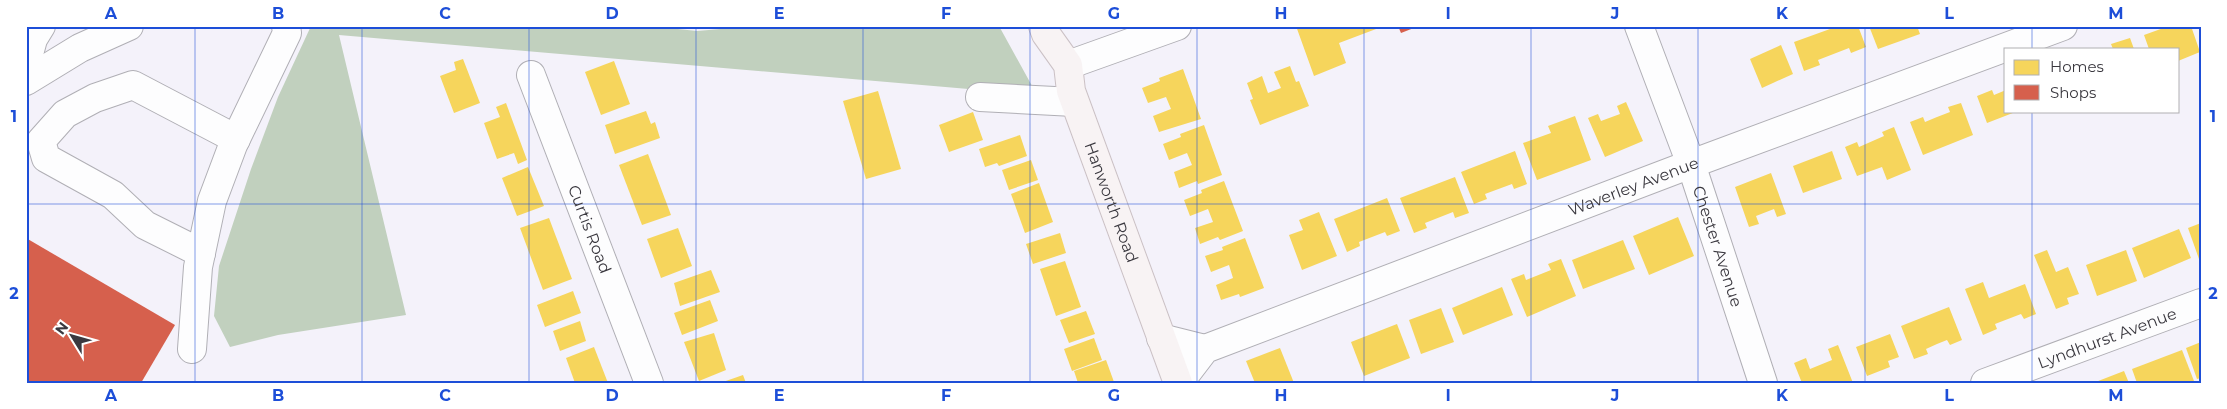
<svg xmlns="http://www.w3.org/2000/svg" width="2227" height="409" font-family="Montserrat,sans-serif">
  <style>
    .forest { fill: #c1d0be }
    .homes { fill: #f6d55c }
    .shops { fill: #d6604d }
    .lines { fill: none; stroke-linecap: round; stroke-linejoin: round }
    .minor-casing { stroke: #b0afb5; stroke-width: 30 }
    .major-casing { stroke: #cbc1c5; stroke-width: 30 }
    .minor { stroke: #fdfdfe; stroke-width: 28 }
    .major { stroke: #f8f3f4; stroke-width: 28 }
    .grid { fill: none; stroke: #1d4ed8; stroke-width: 1; stroke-opacity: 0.55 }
    .labels { text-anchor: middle; stroke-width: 5; stroke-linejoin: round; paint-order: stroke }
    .street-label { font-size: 16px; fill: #3a383f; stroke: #fff }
    .neatline { fill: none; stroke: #1d4ed8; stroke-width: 2 }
    .grid-label { font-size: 16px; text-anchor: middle; font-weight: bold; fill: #1d4ed8 }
  </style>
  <rect width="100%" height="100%" fill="#f4f2fa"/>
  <polygon class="forest" points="311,26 649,26 697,31 756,26 999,26 1037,95 339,35 406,315 278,335 230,347 214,316 219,266 251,169 278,97"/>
  <g class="homes">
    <polygon points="1296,26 1384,26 1339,43 1346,63 1314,76"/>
    <polygon points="1830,26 1858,26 1866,47 1851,53 1849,48 1818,60 1820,65 1804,71 1794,42 1830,29"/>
    <polygon points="1869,26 1917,26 1920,34 1878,49"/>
    <polygon points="2169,26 2191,26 2200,52 2178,61 2178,49 2149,49 2144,35"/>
    <polygon points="2130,38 2134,49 2113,49 2111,44"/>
    <polygon points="1781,45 1793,74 1762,88 1750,59"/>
    <polygon points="463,59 480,103 454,113 440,76 456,70 454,62"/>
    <polygon points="614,61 630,104 601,115 585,72"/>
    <polygon points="1290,66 1296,82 1299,81 1309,106 1260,125 1250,100 1253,99 1247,83 1262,76 1268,93 1281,88 1274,72"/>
    <polygon points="1183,69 1201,119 1159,132 1153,116 1171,109 1166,97 1148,103 1142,88 1160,81 1159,78"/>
    <polygon points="1992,90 1994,95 2006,90 2006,111 2018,111 1987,123 1977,96"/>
    <polygon points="878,91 901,169 866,179 843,101"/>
    <polygon points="1626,102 1643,141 1605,157 1588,118 1598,114 1601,121 1620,114 1617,106"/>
    <polygon points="506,103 527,160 518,164 514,153 497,159 484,123 500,117 496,107"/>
    <polygon points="1961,103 1973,135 1923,155 1910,122 1923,117 1925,122 1937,117 1950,112 1948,107"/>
    <polygon points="646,111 651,124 655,122 660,138 615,154 605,125"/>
    <polygon points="973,112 983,140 949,152 939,125"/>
    <polygon points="1575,116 1591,160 1537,180 1523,143 1551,133 1548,126"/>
    <polygon points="1204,125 1222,175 1198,184 1197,181 1179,188 1174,172 1192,165 1187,153 1169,160 1163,144 1181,137 1180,134"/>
    <polygon points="1894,127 1911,170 1887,180 1882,167 1857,176 1845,147 1857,142 1859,147 1884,136 1882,132"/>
    <polygon points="1020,135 1027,156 999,166 997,163 985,167 979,149"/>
    <polygon points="1515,151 1527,184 1514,189 1512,184 1485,194 1487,199 1474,204 1461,172"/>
    <polygon points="1832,151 1842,179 1803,193 1793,166"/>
    <polygon points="648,154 671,215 642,225 619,165"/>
    <polygon points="1031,160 1038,180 1009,190 1002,170"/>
    <polygon points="528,167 544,206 517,216 502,178"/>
    <polygon points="1771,173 1786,214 1777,217 1774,209 1756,216 1759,224 1749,227 1735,187"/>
    <polygon points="1455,177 1469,213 1455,218 1453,212 1425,223 1427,228 1414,233 1400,198"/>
    <polygon points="1224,181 1243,231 1220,240 1218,237 1200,244 1195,228 1213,222 1208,209 1190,216 1184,200 1202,193 1201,190"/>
    <polygon points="1039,183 1053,222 1025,233 1011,194"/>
    <polygon points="1387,198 1400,231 1387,236 1385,232 1359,242 1360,246 1347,252 1334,219"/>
    <polygon points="1319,212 1337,256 1302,270 1289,235 1303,230 1299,220"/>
    <polygon points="1678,217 1694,256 1649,275 1633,236"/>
    <polygon points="549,218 572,279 543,290 520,228"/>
    <polygon points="2201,223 2201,258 2199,259 2188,228"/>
    <polygon points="678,228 692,266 661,278 647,239"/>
    <polygon points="2179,229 2191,258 2144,278 2132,248"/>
    <polygon points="1060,233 1066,253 1033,264 1026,244"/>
    <polygon points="1245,238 1264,288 1240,297 1239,294 1221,300 1216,285 1233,278 1229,265 1211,272 1205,256 1223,250 1222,247"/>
    <polygon points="1623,240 1635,269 1583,289 1572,260"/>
    <polygon points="2047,250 2056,272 2068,267 2079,294 2067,298 2069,304 2056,309 2034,255"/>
    <polygon points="2126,250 2137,281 2097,296 2086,265"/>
    <polygon points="1561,259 1576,296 1527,317 1511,279 1524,274 1526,280 1551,270 1548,264"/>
    <polygon points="1065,261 1081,307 1056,316 1040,269"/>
    <polygon points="711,270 720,292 680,306 674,283"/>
    <polygon points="1983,282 1989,298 2025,284 2036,314 2024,319 2021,314 1995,324 1997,329 1983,335 1965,289"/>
    <polygon points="1502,287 1513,315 1463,335 1452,308"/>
    <polygon points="573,291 581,313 545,327 537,305"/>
    <polygon points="710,300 718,321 682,335 674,313"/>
    <polygon points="1949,307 1962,340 1950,345 1947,340 1937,344 1926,349 1928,354 1914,359 1901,326"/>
    <polygon points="1441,308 1454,342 1421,354 1409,320"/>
    <polygon points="1086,311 1095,334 1069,343 1060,320"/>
    <polygon points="580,321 586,341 560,351 553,331"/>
    <polygon points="1397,324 1410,358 1364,376 1351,342"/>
    <polygon points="714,333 726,370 699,381 684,342"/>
    <polygon points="1890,334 1899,357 1888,361 1890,367 1867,376 1856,347"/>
    <polygon points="1094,338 1102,360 1072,371 1064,349"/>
    <polygon points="2201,342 2201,378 2197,379 2186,348"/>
    <polygon points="1838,345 1853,383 1802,383 1794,363 1806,358 1810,369 1832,360 1828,349"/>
    <polygon points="594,347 608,383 575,383 566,358"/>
    <polygon points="1280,348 1294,383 1255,383 1246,361"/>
    <polygon points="2182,350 2194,381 2188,383 2137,383 2132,369"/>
    <polygon points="1106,360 1114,382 1078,383 1074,371"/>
    <polygon points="2124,371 2129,383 2093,383"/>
    <polygon points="743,375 746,383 723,383 723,382"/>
  </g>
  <g class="shops">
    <polygon points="1398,26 1419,26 1401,33"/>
    <polygon points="26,238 175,325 141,383 26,383"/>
  </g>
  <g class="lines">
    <defs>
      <g id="minor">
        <path id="s1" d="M1639 26 1691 164 1763 383"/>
        <polyline points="26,65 33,39 41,26"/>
        <polyline points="1068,65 1177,26"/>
        <path id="s2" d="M531 75 649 383"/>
        <polyline points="26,81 80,48 129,26"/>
        <polyline points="980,97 1074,102"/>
        <polyline points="201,253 145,225 113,195 46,158 41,141 65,114 95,98 133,85 236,139"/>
        <polyline points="1161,338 1205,349"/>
        <polyline points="192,349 198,267 212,201 233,145 287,33 286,26"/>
        <path id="s3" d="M1179 383 1205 349 1691 164 2063 26"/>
        <path id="s4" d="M1985 383 2201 303"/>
      </g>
      <g id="major">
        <path id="s5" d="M1043 26 1046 34 1068 65 1071 91 1178 383"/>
      </g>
    </defs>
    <use href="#minor" class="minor-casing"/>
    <use href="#major" class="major-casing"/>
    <use href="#minor" class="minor"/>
    <use href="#major" class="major"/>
  </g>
  <path class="grid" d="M195 26V383M362 26V383M529 26V383M696 26V383M863 26V383M1030 26V383M1197 26V383M1364 26V383M1531 26V383M1698 26V383M1865 26V383M2032 26V49M2032 111V383M26 204H2201"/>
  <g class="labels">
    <g class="street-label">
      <text dy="6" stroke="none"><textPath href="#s3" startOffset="501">Waverley Avenue</textPath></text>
      <text dy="6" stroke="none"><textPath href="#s5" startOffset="191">Hanworth Road</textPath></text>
      <text dy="6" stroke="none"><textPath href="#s2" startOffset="165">Curtis Road</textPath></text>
      <text dy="6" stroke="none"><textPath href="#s1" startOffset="234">Chester Avenue</textPath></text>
      <text dy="6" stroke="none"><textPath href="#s4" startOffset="130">Lyndhurst Avenue</textPath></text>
    </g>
  </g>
  <rect width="2227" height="409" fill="none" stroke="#ffffff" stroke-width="55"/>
  <rect x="2004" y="48" width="175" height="65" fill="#ffffff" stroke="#b0afb2"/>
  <rect x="2014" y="60" width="25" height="15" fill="#f6d55c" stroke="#b0afb2"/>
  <text x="2050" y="72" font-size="15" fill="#3a383f">Homes</text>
  <rect x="2014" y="85" width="25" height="15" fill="#d6604d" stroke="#b0afb2"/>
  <text x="2050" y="98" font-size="15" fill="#3a383f">Shops</text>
  <g transform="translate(72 336) rotate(307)" stroke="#ffffff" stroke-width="4" paint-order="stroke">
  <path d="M0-4L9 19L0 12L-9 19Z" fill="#3a383f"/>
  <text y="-8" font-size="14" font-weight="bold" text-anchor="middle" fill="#3a383f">N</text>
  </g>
  <rect x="28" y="28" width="2172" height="354" class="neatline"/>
  <g class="grid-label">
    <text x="111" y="19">A</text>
    <text x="278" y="19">B</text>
    <text x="445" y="19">C</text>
    <text x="612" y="19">D</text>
    <text x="779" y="19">E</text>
    <text x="946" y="19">F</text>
    <text x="1114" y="19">G</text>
    <text x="1281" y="19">H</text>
    <text x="1448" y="19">I</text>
    <text x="1615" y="19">J</text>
    <text x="1782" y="19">K</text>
    <text x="1949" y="19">L</text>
    <text x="2116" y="19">M</text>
    <text x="14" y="122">1</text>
    <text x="2213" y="122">1</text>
    <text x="14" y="299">2</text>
    <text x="2213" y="299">2</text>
    <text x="111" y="401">A</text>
    <text x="278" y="401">B</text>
    <text x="445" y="401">C</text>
    <text x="612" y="401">D</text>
    <text x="779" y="401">E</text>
    <text x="946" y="401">F</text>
    <text x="1114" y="401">G</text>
    <text x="1281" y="401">H</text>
    <text x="1448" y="401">I</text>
    <text x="1615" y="401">J</text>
    <text x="1782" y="401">K</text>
    <text x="1949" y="401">L</text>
    <text x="2116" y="401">M</text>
  </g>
</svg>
